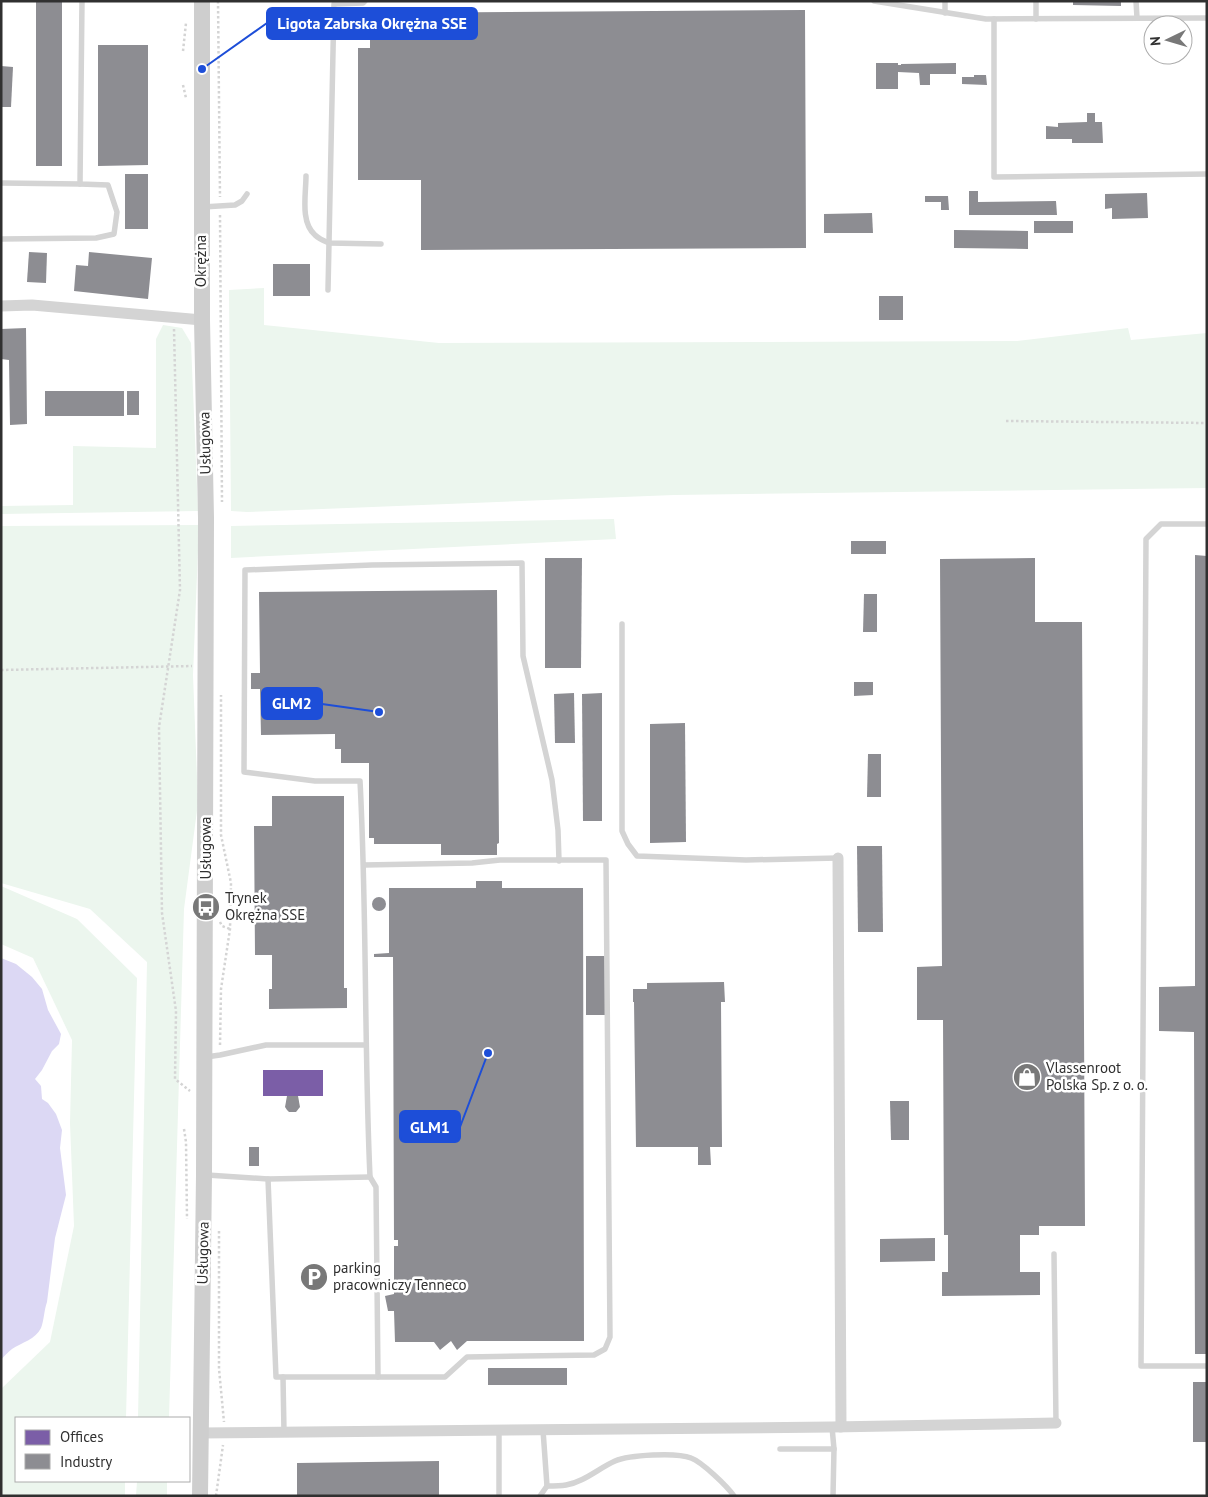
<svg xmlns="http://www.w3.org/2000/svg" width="1208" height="1497" font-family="'PT Sans',sans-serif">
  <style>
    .green { fill: #ecf6ee }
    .water { fill: #dcd8f4 }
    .offices { fill: #7b5ea7 }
    .industry { fill: #8d8d92 }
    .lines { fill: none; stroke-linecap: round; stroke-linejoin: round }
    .path { stroke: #d4d4d4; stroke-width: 2.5; stroke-dasharray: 2.5 2.5; stroke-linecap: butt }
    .lane { stroke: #d4d4d4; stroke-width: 5.5 }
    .street { stroke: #d4d4d4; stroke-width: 11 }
    .secondary { stroke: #cecece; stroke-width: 16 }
    .labels { text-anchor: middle; stroke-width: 5; stroke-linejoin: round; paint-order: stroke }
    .street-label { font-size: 15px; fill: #303030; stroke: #fff }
    .poi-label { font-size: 15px; fill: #303030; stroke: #fff; text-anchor: start }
    .leader { fill: none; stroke: #1d4ed8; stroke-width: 2 }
    .callout-dot { fill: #1d4ed8; stroke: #fff; stroke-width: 2 }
    .callout { fill: #1d4ed8; stroke: #1d4ed8; stroke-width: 2 }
    .callout-label { font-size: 16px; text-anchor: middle; font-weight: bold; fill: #fff }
  </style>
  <rect width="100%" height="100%" fill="#fff"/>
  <g class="green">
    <polygon points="264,288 264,325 439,343 1017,341 1128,328 1131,340 1207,333 1207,488 674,495 247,512 231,511 229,290"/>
    <polygon points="163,325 182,328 191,343 198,511 1,514 1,506 73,505 73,446 156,448 156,339"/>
    <polygon points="614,519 616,539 231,558 231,526"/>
    <polygon points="199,525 193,675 198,803 184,909 169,1418 138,1418 147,962 90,909 1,883 1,526"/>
    <polygon points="1,886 77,919 137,978 126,1418 16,1418 16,1481 125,1481 125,1496 1,1496 1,1389 50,1342 74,1226 70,1123 72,1040 33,958 1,944"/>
    <polygon points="137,1481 167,1481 167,1496 136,1496"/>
  </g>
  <path class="water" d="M1 958 16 964 32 977 42 989 48 1010 61 1034 59 1044 52 1051 42 1070 35 1079 41 1086 42 1099 48 1103 56 1114 62 1130 60 1148 66 1195 55 1238 47 1302C44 1310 44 1321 41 1328 36 1339 21 1343 12 1349 8 1352 4 1356 1 1360Z"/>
  <rect class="offices" x="263" y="1070" width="60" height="26"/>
  <g class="industry">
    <rect x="36" y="1" width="26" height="165"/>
    <polygon points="1073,1 1121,1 1121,6 1073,5"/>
    <polygon points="805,10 806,248 421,250 421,180 358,180 358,48 370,48 370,13"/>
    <polygon points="98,45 148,45 148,165 98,166"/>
    <polygon points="876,63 898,63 898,65 901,65 901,64 956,63 956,74 930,74 930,85 920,85 919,73 898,72 898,89 876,89"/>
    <polygon points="1,66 13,67 11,107 1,107"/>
    <polygon points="974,75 986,75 987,85 962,84 962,77 974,77"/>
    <polygon points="1087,113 1095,113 1095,122 1102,122 1103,143 1072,143 1072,139 1046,139 1046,126 1058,127 1058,123 1087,122"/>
    <rect x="125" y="174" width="23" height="55"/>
    <polygon points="969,191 978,191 978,202 1056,201 1057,215 969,215"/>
    <polygon points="1147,193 1148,218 1112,219 1112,208 1105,209 1105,194"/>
    <polygon points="925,196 948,196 949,210 941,210 941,202 925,202"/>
    <polygon points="872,213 873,233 824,233 824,214"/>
    <rect x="1034" y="221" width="39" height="12"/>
    <polygon points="954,230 1028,231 1028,249 954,248"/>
    <polygon points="29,252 47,253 46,283 27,282"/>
    <polygon points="89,252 152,258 148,299 74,291 76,265 88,266"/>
    <rect x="273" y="264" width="37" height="32"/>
    <rect x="879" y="296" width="24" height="24"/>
    <polygon points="26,328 27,424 10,425 9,360 1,359 1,329"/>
    <rect x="45" y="391" width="79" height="25"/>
    <rect x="127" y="391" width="12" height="24"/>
    <rect x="851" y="541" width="35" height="13"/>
    <polygon points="1195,555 1207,556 1207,1354 1195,1354 1194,1032 1159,1031 1159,987 1195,986"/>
    <polygon points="545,558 582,558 581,668 545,668"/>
    <polygon points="1035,558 1035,622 1082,622 1085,1226 1039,1226 1039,1235 1020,1235 1020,1272 1040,1272 1040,1295 942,1296 942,1272 948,1272 948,1235 944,1235 943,1020 917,1020 917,967 942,966 940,559"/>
    <polygon points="497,590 499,843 497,844 497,855 441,855 441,844 374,844 374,838 369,838 369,763 341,763 341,749 335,749 335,734 261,735 260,689 251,689 251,673 260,673 259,592"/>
    <polygon points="864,594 877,594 877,632 863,632"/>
    <polygon points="854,682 873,682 873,695 854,696"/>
    <polygon points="574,693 575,743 555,743 554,694"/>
    <polygon points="602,693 602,821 583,821 582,694"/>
    <polygon points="685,723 686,842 650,843 650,724"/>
    <polygon points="868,754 881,754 881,797 867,797"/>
    <polygon points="272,796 344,796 344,988 347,988 347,1008 269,1009 269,989 272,989 272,955 255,955 254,826 272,826"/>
    <polygon points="857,846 882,846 883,932 858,932"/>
    <polygon points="476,881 502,881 502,888 583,888 584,1341 467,1341 457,1350 451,1341 440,1350 434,1342 395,1342 394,1311 388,1311 385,1296 394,1294 394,1246 398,1246 398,1240 394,1240 393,957 374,957 374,954 389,953 389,888 476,888"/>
    <circle cx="379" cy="904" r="7"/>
    <rect x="586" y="956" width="20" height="59"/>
    <polygon points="724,982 725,1002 721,1002 722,1147 710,1147 711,1165 698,1165 698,1147 636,1147 634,1002 633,1002 633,989 647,989 647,983"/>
    <polygon points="287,1096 298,1096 300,1107 296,1112 289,1112 287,1110 285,1107"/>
    <polygon points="890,1101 909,1101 909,1140 891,1140"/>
    <rect x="249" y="1147" width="10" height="19"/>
    <polygon points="935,1238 935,1261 880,1262 880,1239"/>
    <rect x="488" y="1368" width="79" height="17"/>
    <rect x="1193" y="1382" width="14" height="60"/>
    <polygon points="439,1461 439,1496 297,1496 297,1463"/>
  </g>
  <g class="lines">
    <g class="path">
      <polyline points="218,1 220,197"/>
      <polyline points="183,51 186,23"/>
      <polyline points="183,85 186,98"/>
      <polyline points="220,215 222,502"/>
      <polyline points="174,329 180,590 159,727 162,913 176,1011 175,1079 190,1091"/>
      <polyline points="1006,421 1207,423"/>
      <polyline points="1,670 192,666"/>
      <polyline points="220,922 222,926 230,929"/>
      <polyline points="220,1045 221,989 230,929 231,883 221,835 221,695"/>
      <polyline points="184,1129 186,1142 187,1219"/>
      <polyline points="219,1231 219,1369 224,1422"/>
      <polyline points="216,1496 223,1445"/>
    </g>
    <g class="lane">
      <polyline points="365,1 363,3 334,4 329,243 381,244"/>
      <polyline points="874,1 986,19 1207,18"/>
      <polyline points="945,1 945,13"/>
      <polyline points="1036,1 1036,19"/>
      <polyline points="1136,1 1137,18"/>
      <polyline points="994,19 994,177 1207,174"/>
      <path d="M306 176C306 194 300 222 315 235 318 238 324 241 329 243L328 290"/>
      <polyline points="1,183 80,184"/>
      <polyline points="203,207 235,205 242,201 247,194"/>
      <polyline points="1,239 96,238 114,234 117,212 108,185 80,184 82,1"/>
      <polyline points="1207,524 1161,524 1146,539 1141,1366 1207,1366"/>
      <polyline points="622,624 622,831 628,844 637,856 746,860 838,858"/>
      <path d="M364 865 472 863 500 860H606L610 1337 605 1349 594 1355 467 1357 445 1377H378L376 1187 370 1177C364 1045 367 913 360 781H315L244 772 245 570 372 565 522 563 523 656 552 780 558 830 559 861"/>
      <polyline points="206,1057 220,1055 266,1045 366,1045"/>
      <polyline points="207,1175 268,1179 370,1177"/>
      <polyline points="268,1179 276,1377 378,1377"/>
      <polyline points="1054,1254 1056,1423"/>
      <polyline points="283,1377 284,1432"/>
      <polyline points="499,1430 499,1496"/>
      <polyline points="780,1449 834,1449 832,1427"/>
      <path d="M547 1486C553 1486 560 1486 566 1485 584 1482 599 1468 615 1461 629 1455 676 1452 691 1458 702 1462 727 1486 734 1496"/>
      <polyline points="540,1496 547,1486 543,1430"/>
      <polyline points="833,1496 834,1449"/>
    </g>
    <g class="street">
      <polyline points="1,306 32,305 202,320"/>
      <polyline points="838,858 841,1427"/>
      <polyline points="201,1433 832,1427 1056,1423"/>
    </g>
    <polyline class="secondary" points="200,1496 204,1175 206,518 202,320 202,1"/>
  </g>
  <defs>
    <symbol id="bus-disc" viewBox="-11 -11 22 22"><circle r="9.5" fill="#787878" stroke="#fff"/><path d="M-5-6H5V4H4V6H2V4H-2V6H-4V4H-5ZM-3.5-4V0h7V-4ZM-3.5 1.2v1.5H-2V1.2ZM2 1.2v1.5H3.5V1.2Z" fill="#fff"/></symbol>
    <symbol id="shop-disc" viewBox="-11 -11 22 22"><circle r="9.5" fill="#787878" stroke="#fff"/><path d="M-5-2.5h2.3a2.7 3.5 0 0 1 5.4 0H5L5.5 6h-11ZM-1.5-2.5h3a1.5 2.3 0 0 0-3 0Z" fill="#fff"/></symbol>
    <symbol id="parking-disc" viewBox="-11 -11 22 22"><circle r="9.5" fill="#787878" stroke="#fff"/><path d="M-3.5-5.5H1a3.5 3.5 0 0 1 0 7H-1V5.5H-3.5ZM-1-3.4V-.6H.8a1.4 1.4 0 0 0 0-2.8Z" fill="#fff"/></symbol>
  </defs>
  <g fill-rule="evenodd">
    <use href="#bus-disc" x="190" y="891" width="32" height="32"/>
    <use href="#shop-disc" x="1011" y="1061" width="32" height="32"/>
    <use href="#parking-disc" x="298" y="1261" width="32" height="32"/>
  </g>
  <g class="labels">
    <g class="street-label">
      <text transform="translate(201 261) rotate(-90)" y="5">Okrężna</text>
      <text transform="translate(205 443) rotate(-91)" y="5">Usługowa</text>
      <text transform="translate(206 848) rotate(-90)" y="5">Usługowa</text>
      <text transform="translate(203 1253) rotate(-89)" y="5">Usługowa</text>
    </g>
    <g class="poi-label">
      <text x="225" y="903">Trynek<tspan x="225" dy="17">Okrężna SSE</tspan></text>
      <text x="1046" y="1073">Vlassenroot<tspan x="1046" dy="17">Polska Sp. z o. o.</tspan></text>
      <text x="333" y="1273">parking<tspan x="333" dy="17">pracowniczy Tenneco</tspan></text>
    </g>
  </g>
  <path class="leader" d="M202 69L267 23M379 712L322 704M488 1053L460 1127"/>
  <g class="callout-dot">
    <circle cx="202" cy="69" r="5"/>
    <circle cx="379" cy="712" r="5"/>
    <circle cx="488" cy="1053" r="5"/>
  </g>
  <g class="callout">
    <rect x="267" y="8" width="210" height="31" rx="5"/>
    <rect x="262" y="688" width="60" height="31" rx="5"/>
    <rect x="400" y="1111" width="60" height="31" rx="5"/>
  </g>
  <g class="callout-label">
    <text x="372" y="29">Ligota Zabrska Okrężna SSE</text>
    <text x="292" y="709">GLM2</text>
    <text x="430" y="1133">GLM1</text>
  </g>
  <rect width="1208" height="1497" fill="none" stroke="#303030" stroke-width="5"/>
  <rect x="15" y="1417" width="175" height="65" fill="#ffffff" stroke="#acacac"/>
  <rect x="25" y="1430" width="25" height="15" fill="#7b5ea7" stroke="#acacac"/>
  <text x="60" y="1442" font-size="15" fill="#303030">Offices</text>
  <rect x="25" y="1454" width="25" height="15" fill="#8d8d92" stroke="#acacac"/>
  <text x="60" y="1467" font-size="15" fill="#303030">Industry</text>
  <g transform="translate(1168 40) rotate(265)"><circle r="24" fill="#ffffff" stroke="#acacac"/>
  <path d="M0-4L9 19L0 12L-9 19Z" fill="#787878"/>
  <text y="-8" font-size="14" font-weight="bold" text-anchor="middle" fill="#303030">N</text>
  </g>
</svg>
